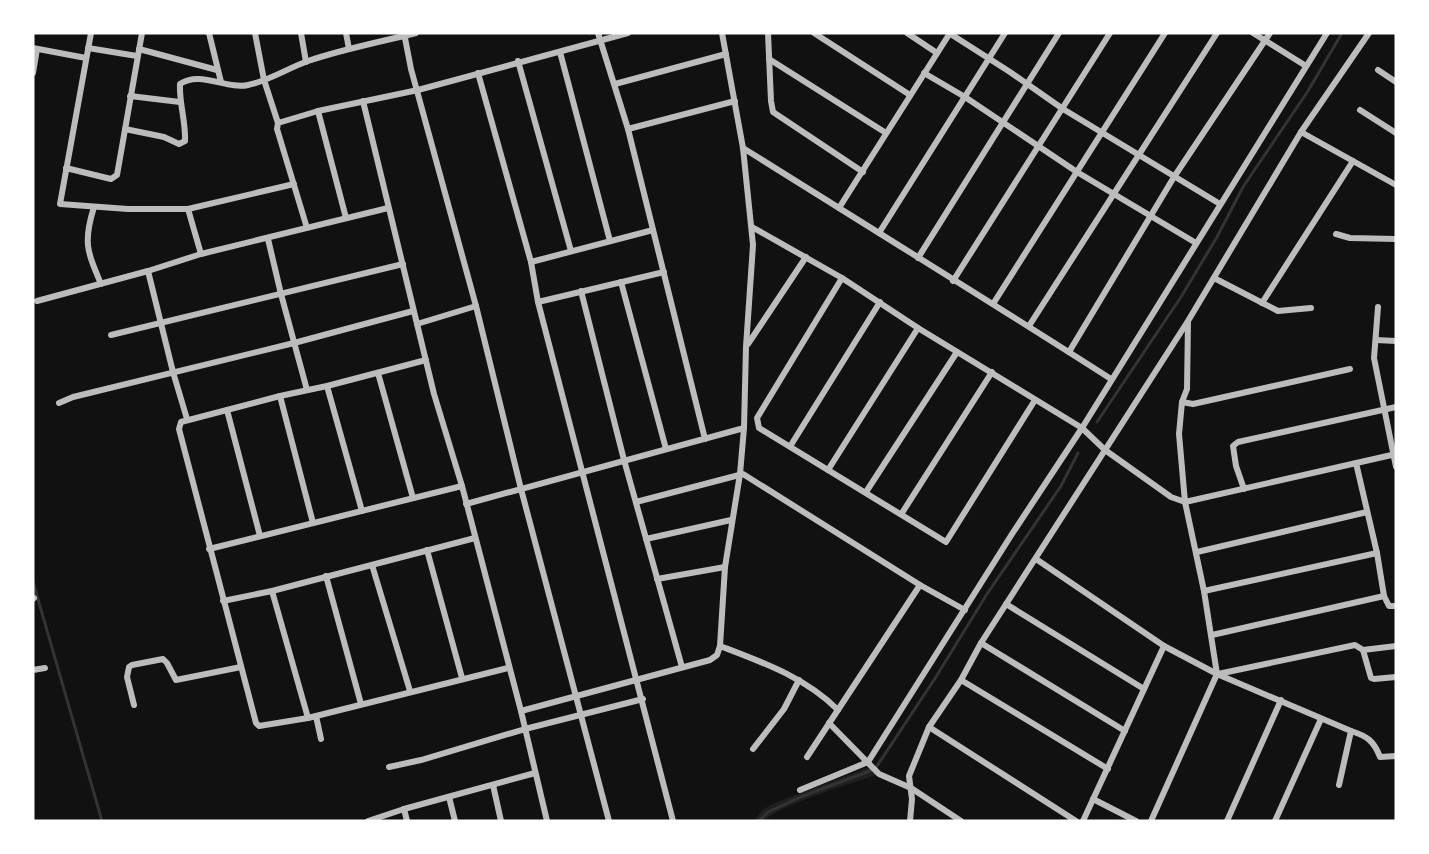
<svg xmlns="http://www.w3.org/2000/svg" width="1429" height="854" font-family="'Fira Sans',sans-serif">
  <style>
    .green { fill: #202020 }
    .lines { fill: none; stroke-linecap: round; stroke-linejoin: round }
    .stream { stroke: #333; stroke-width: 3 }
    .minor { stroke: #bcbcbc; stroke-width: 6 }
  </style>
  <rect width="100%" height="100%" fill="#111"/>
  <path class="green" d="M872 766 879 774C858 781 773 807 765 821H754L762 810 775 803Z"/>
  <g class="lines">
    <g class="stream">
      <polyline points="1097,422 1181,297 1217,237 1243,187 1308,91 1342,33"/>
      <polyline points="33,582 102,821"/>
      <polyline points="759,821 768,812 803,796 875,769 934,680 987,594 1061,486 1078,453"/>
    </g>
    <g class="minor">
      <polyline points="91,33 60,204 128,209 188,209 294,184"/>
      <polyline points="209,33 221,82"/>
      <polyline points="255,33 264,80 278,123"/>
      <polyline points="301,33 306,62"/>
      <polyline points="346,33 349,49"/>
      <polyline points="404,33 411,69 476,306 521,489 609,821"/>
      <polyline points="598,33 628,129 705,439"/>
      <polyline points="768,33 771,101 773,112 863,172"/>
      <polyline points="814,33 910,95"/>
      <polyline points="907,33 937,53"/>
      <polyline points="949,33 1010,72 1063,109 1220,204"/>
      <polyline points="1253,33 1306,66"/>
      <polyline points="33,48 86,58"/>
      <polyline points="88,48 137,56"/>
      <polyline points="139,49 217,70"/>
      <polyline points="560,52 610,241"/>
      <polyline points="769,59 886,133"/>
      <polyline points="518,61 571,251"/>
      <polyline points="1378,70 1396,82"/>
      <polyline points="33,73 37,49"/>
      <polyline points="478,73 531,262 538,302 673,821"/>
      <polyline points="924,73 965,97 1077,172 1196,243"/>
      <polyline points="615,84 726,54"/>
      <polyline points="130,96 180,102"/>
      <polyline points="363,101 434,394 462,486 521,711 547,821"/>
      <polyline points="1360,110 1396,133"/>
      <polyline points="318,111 346,218"/>
      <path d="M125 129 164 137 179 144 185 141C186 122 179 103 180 84 200 70 227 90 248 85 269 81 288 68 308 61 343 49 380 42 416 33"/>
      <polyline points="628,129 735,101"/>
      <polyline points="1301,132 1396,185"/>
      <path d="M743 148C866 225 989 301 1111 379"/>
      <polyline points="66,168 111,179 117,175 142,33"/>
      <path d="M94 207C83 242 87 251 101 284"/>
      <polyline points="839,208 950,33"/>
      <polyline points="188,209 201,254"/>
      <polyline points="752,227 842,278 918,328 1082,428 1105,450 1171,497 1185,502 1396,454"/>
      <polyline points="307,228 277,129 278,123 318,111 418,90 628,33"/>
      <polyline points="879,233 1005,33"/>
      <polyline points="1336,234 1350,238 1396,239"/>
      <polyline points="268,239 281,294 307,390"/>
      <polyline points="918,258 1059,33"/>
      <polyline points="531,262 653,230"/>
      <polyline points="148,271 173,372 187,419"/>
      <polyline points="842,278 757,418 759,428 946,542 1035,400"/>
      <polyline points="1214,278 1278,311 1311,308"/>
      <polyline points="953,281 1110,33"/>
      <polyline points="621,282 666,449"/>
      <polyline points="581,291 624,460 682,667"/>
      <polyline points="37,301 148,271 201,254 388,208"/>
      <polyline points="538,302 664,272"/>
      <polyline points="1262,303 1353,161"/>
      <polyline points="993,304 1165,33"/>
      <polyline points="1378,307 1374,358 1396,467"/>
      <polyline points="417,324 476,306"/>
      <polyline points="1029,326 1217,33"/>
      <polyline points="111,335 403,264"/>
      <polyline points="1376,340 1396,341"/>
      <polyline points="748,344 806,257"/>
      <polyline points="1069,352 1174,177 1270,33"/>
      <polyline points="426,360 327,386 280,396 181,422 179,429 256,723 259,726 308,718 508,668"/>
      <polyline points="378,373 413,498"/>
      <polyline points="327,386 362,511"/>
      <polyline points="280,396 313,523"/>
      <polyline points="1182,402 1193,404 1350,369"/>
      <polyline points="59,403 73,397 294,343 413,311"/>
      <polyline points="227,410 260,536"/>
      <polyline points="791,445 880,302"/>
      <polyline points="828,470 918,328"/>
      <polyline points="1244,489 1236,466 1233,446 1238,442 1396,407"/>
      <polyline points="866,492 957,352"/>
      <polyline points="636,502 743,474 920,585 965,610"/>
      <polyline points="466,504 744,428"/>
      <polyline points="902,513 992,372"/>
      <polyline points="646,539 731,520"/>
      <polyline points="209,549 462,486"/>
      <polyline points="427,550 462,678"/>
      <polyline points="1197,552 1367,512"/>
      <polyline points="1036,559 1164,646 1217,674 1351,731 1339,785"/>
      <polyline points="372,565 410,691"/>
      <polyline points="326,576 361,704"/>
      <polyline points="657,579 725,567"/>
      <polyline points="272,591 308,718"/>
      <polyline points="1204,591 1377,553"/>
      <polyline points="1384,596 1389,606 1396,606"/>
      <polyline points="33,599 34,598"/>
      <polyline points="223,601 272,591 475,538"/>
      <polyline points="1006,604 1144,689"/>
      <polyline points="1212,635 1384,596 1377,553 1356,463"/>
      <polyline points="981,643 1125,731"/>
      <path d="M720 646C762 662 805 677 838 710"/>
      <polyline points="1363,650 1396,646"/>
      <polyline points="33,670 45,668"/>
      <polyline points="1218,674 1355,645 1363,650 1371,678 1374,679 1396,677"/>
      <polyline points="961,680 1108,769"/>
      <polyline points="134,705 127,677 129,667 132,665 163,659 167,663 176,680 241,667"/>
      <polyline points="521,711 710,660 717,655 720,646 725,567 740,474 744,428 746,347 753,245 743,148 722,33"/>
      <polyline points="316,716 321,739"/>
      <polyline points="829,723 879,774 911,788 961,821"/>
      <polyline points="929,727 1076,821"/>
      <path d="M1351 731C1367 736 1374 741 1380 757L1396 756"/>
      <polyline points="753,749 784,709 799,680"/>
      <polyline points="807,757 920,585"/>
      <polyline points="389,767 421,760 525,729 643,699"/>
      <polyline points="493,785 501,821"/>
      <polyline points="800,790 868,762 1012,534 1082,428 1327,33"/>
      <polyline points="449,797 455,821"/>
      <polyline points="1093,799 1136,821"/>
      <polyline points="404,809 407,821"/>
      <polyline points="368,821 404,809 535,773"/>
      <polyline points="910,821 912,799 909,776 929,727 961,680 981,643 1188,321 1301,132 1369,33"/>
      <polyline points="1083,821 1164,646"/>
      <polyline points="1151,821 1217,674 1204,591 1185,502 1179,434 1182,402 1187,389 1188,322"/>
      <polyline points="1227,821 1281,700"/>
      <polyline points="1275,821 1321,719"/>
    </g>
  </g>
  <rect width="1429" height="854" fill="none" stroke="#ffffff" stroke-width="69"/>
</svg>
